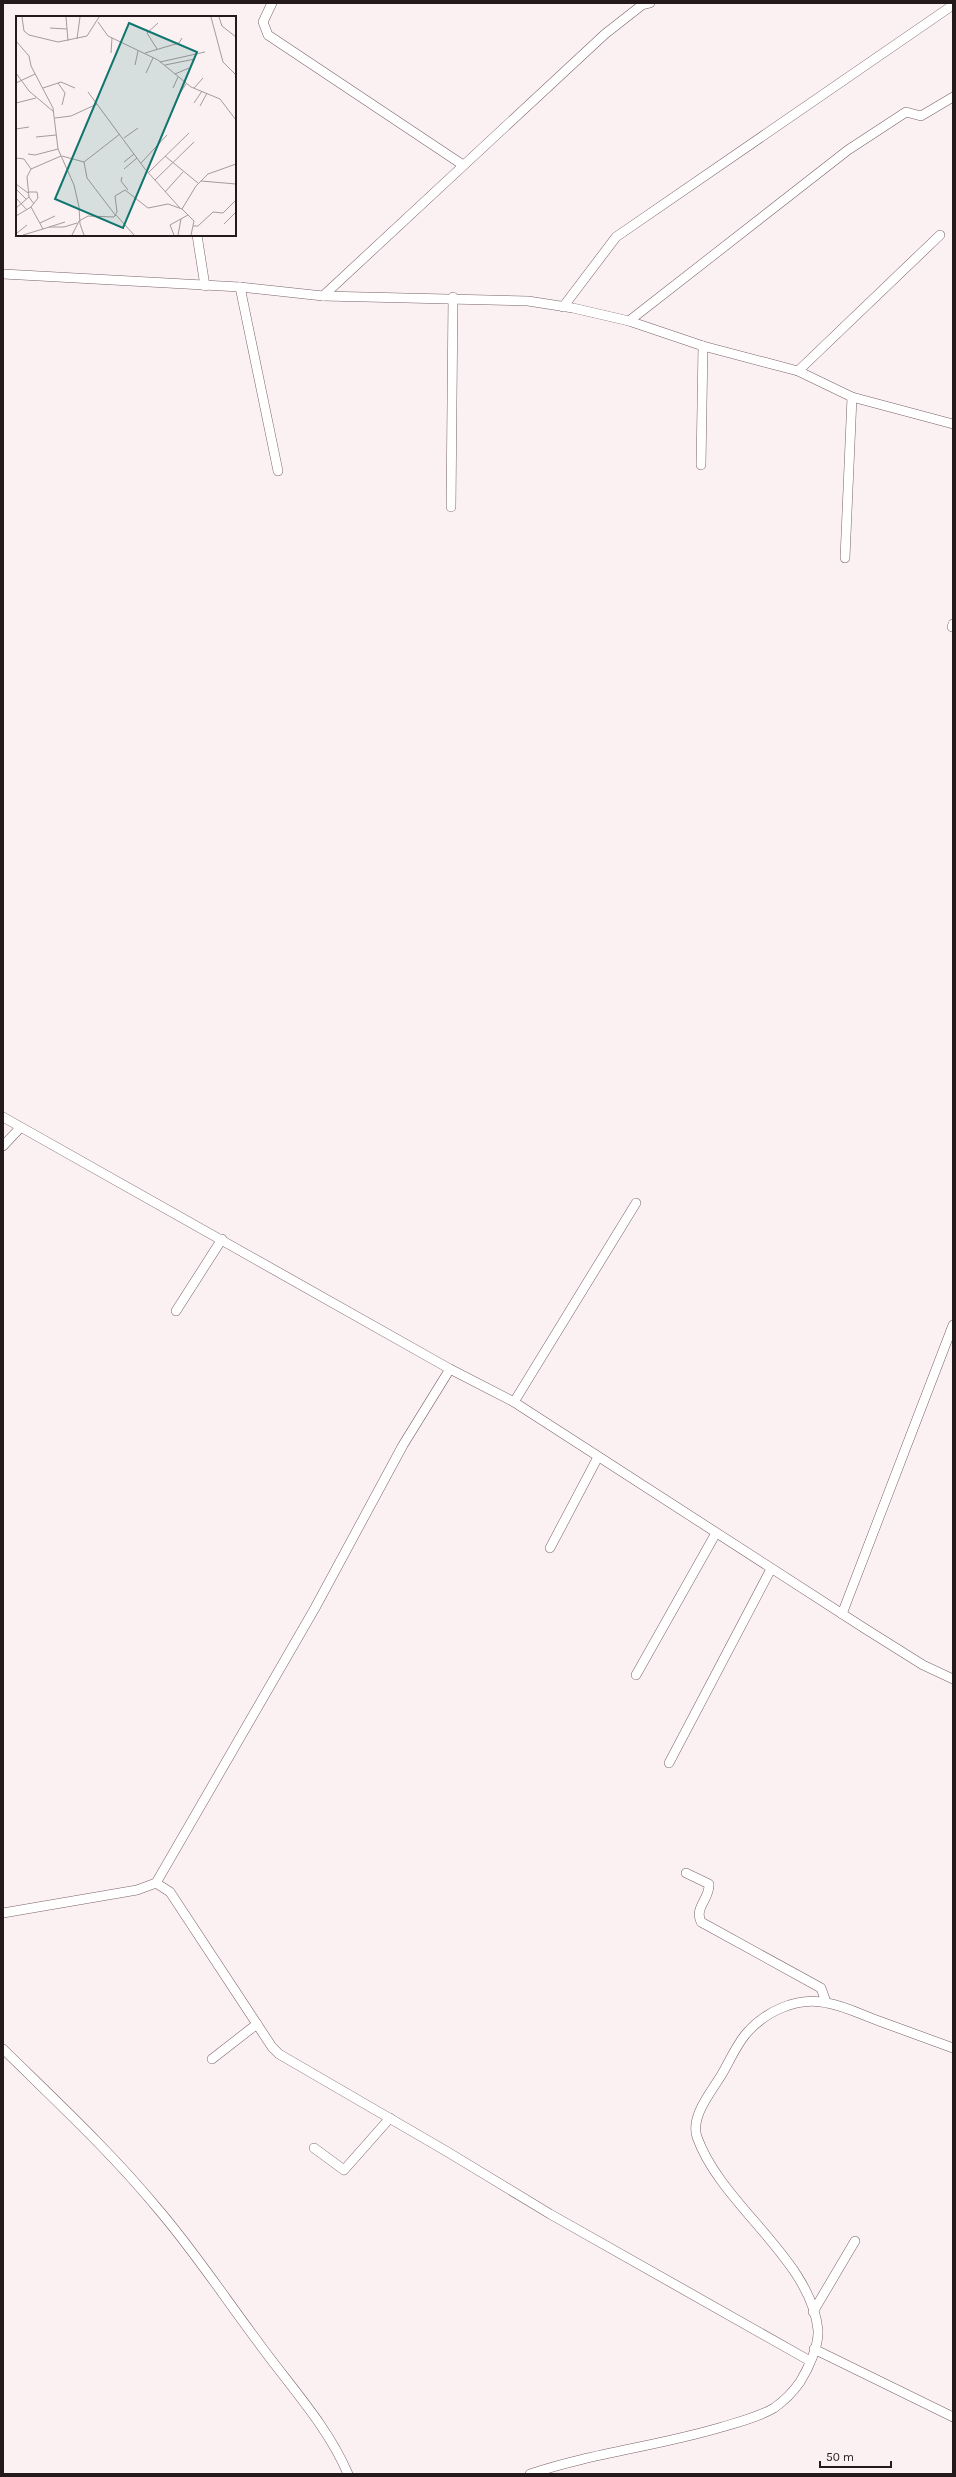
<svg xmlns="http://www.w3.org/2000/svg" width="956" height="2477" font-family="Karla,sans-serif">
  <style>
    .lines { fill: none; stroke-linecap: round; stroke-linejoin: round }
    .minor-casing { stroke: #7a6368; stroke-width: 10 }
    .minor { stroke: #fff; stroke-width: 9 }
    .inset-road { fill: none; stroke: #a59a9c; stroke-width: 1 }
    .view { fill: #0f766e; fill-opacity: 0.15; stroke: #0f766e; stroke-width: 2 }
    .inset-edge { fill: none; stroke: #241a1c; stroke-width: 2 }
  </style>
  <rect width="100%" height="100%" fill="#fbf0f2"/>
  <g class="lines">
    <defs>
      <g id="minor">
        <polyline points="272,3 263,22 268,35 463,165"/>
        <polyline points="197,235 205,286"/>
        <polyline points="3,274 240,287 323,296 528,301 573,308 629,321 703,346 798,371 852,397 953,424"/>
        <polyline points="240,287 278,471"/>
        <polyline points="323,296 605,34 642,5 650,3"/>
        <polyline points="563,307 616,237 953,5"/>
        <polyline points="629,321 848,150 906,112 921,116 953,97"/>
        <polyline points="798,371 940,235"/>
        <polyline points="701,465 703,346"/>
        <polyline points="451,507 453,297"/>
        <polyline points="845,558 852,397"/>
        <polyline points="952,627 953,624"/>
        <polyline points="3,1117 450,1369 514,1402 864,1628 923,1665 953,1679"/>
        <polyline points="3,1146 20,1128"/>
        <polyline points="176,1311 222,1239"/>
        <polyline points="514,1402 636,1203"/>
        <polyline points="550,1548 598,1457"/>
        <polyline points="842,1614 953,1325"/>
        <polyline points="636,1675 716,1533"/>
        <polyline points="669,1763 771,1569"/>
        <path d="M686 1873 709 1884C710 1899 694 1907 701 1922L821 1988 826 2002"/>
        <polyline points="156,1883 315,1608 403,1445 450,1369"/>
        <polyline points="3,1913 137,1890 156,1883 170,1892 272,2047 279,2054 446,2151 550,2214 810,2361"/>
        <path d="M3 2049C56 2101 111 2152 158 2209 194 2251 225 2298 258 2342 289 2385 327 2425 348 2474"/>
        <polyline points="212,2059 257,2024"/>
        <polyline points="314,2148 344,2170 390,2118"/>
        <polyline points="813,2312 855,2241"/>
        <polyline points="814,2349 953,2417"/>
        <path d="M530 2474C592 2453 659 2446 722 2427 739 2422 759 2417 774 2408 784 2401 793 2392 800 2382 808 2369 819 2346 818 2330 811 2259 721 2205 697 2137 690 2116 712 2091 722 2074 729 2062 736 2046 745 2035 764 2012 797 1996 827 2003 845 2006 862 2015 879 2021 904 2030 928 2039 953 2048"/>
      </g>
    </defs>
    <use href="#minor" class="minor-casing"/>
    <use href="#minor" class="minor"/>
  </g>
  <g transform="translate(16 16)">
    <rect width="220" height="220" fill="#fbf0f2"/>
    <path class="inset-road" d="M6 1 8 15 13 19 42 26 71 20 83 1M50 1 52 25M195 1 207 46 220 59M203 1 206 10 220 21M82 6 92 20 142 44 175 71 204 83 220 104M34 12 51 13M61 23 64 1M0 25 13 40 15 50 37 92 42 133 58 169 63 191 64 208 68 219M141 33 131 17 142 7M95 37 96 22M129 37 163 27 166 22M144 46 189 36M119 49 122 35M149 49 179 43M0 57 13 75 38 96M130 57 137 42M159 58 173 52M0 67 19 58M42 67 49 77 46 89M27 72 45 66 59 72M157 72 162 61M178 72 187 62M72 76 129 153 164 192M162 80 170 68M0 87 20 82M178 87 186 75M184 90 191 77M39 102 55 100 81 88M0 113 13 111M20 121 40 119M108 122 122 112M12 138 19 139 42 133M46 140 68 146 71 162 100 200M149 140 182 167M0 142 8 143 15 153 11 161 13 181 18 188M68 146 104 118M108 146 118 138M125 147 151 119M15 153 45 140M108 153 121 142M132 157 173 117M106 161 105 165 112 174M139 164 178 126M185 165 220 168M0 168 12 177M0 173 10 183M149 176 167 156M0 182 11 194M0 192 13 181M166 193 180 170 192 158 220 148M100 199 118 219M0 200 15 191 22 182 21 176H13M24 207 39 200M208 208 220 196M177 210H182L197 196 207 197 220 184M33 211H48L61 207M27 213 49 206M1 217 11 209M7 219 27 213 15 191M56 219 63 205 72 200 98 201 101 196 99 180 109 174 132 192 152 188 166 193 178 205 175 219M158 219 154 209 172 199M162 219 165 203"/>
    <path class="view" d="M113 7 181 36 107 212 39 183Z"/>
    <rect width="220" height="220" class="inset-edge"/>
  </g>
  <rect width="956" height="2477" fill="none" stroke="#241a1c" stroke-width="8"/>
  <path d="M820 2461v6h71v-6" fill="none" stroke="#241a1c" stroke-width="2"/>
  <text x="826" y="2461" font-size="12" fill="#241a1c" stroke="#fbf0f2" stroke-width="3" paint-order="stroke">50 m</text>
</svg>
